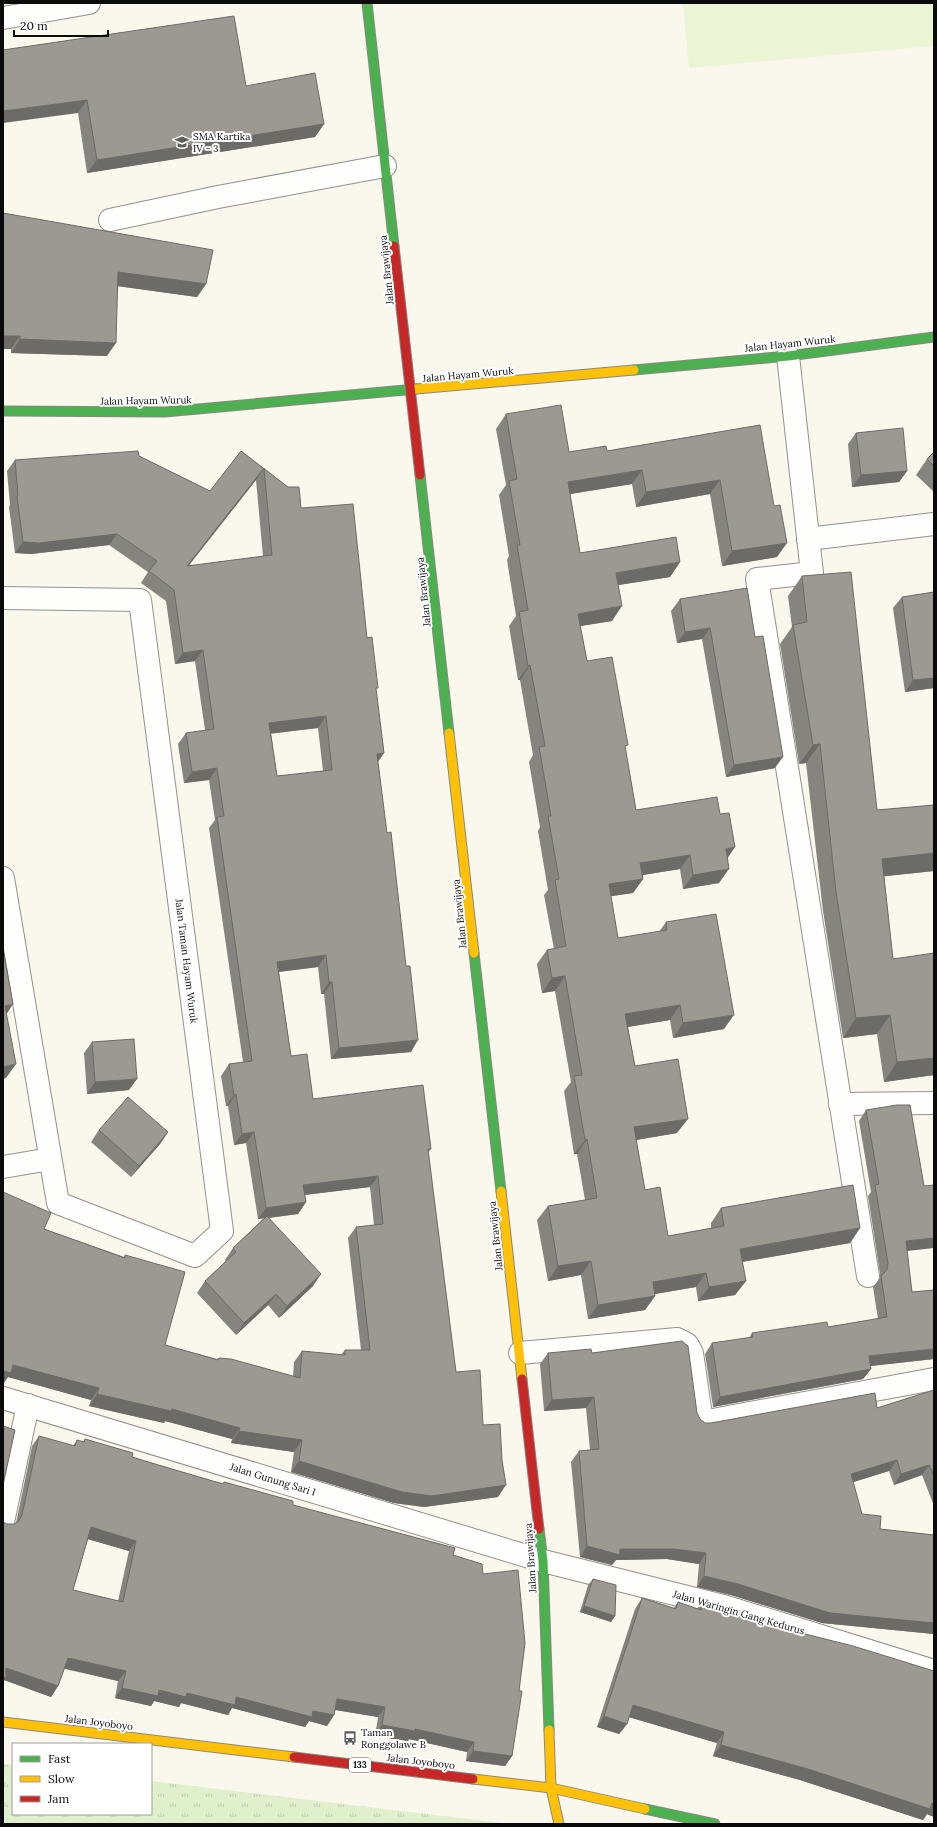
<svg xmlns="http://www.w3.org/2000/svg" width="937" height="1827" font-family="Lora,serif">
  <style>
    .park { fill: url(#park-tufts) }
    .pitch { fill: #ecf4d6 }
    .lines { fill: none; stroke-linecap: round; stroke-linejoin: round }
    .street-casing { stroke: #92918c; stroke-width: 24 }
    .fast-casing { stroke: #898883; stroke-width: 11 }
    .slow-casing { stroke: #898883; stroke-width: 11 }
    .jam-casing { stroke: #898883; stroke-width: 11 }
    .street { stroke: #fefefc; stroke-width: 22 }
    .fast { stroke: #4caf50; stroke-width: 9 }
    .slow { stroke: #ffc107; stroke-width: 9 }
    .jam { stroke: #c62828; stroke-width: 9 }
    .wall { fill: #86847e; fill-rule: evenodd }
    .shaded-wall { fill: #6d6b67 }
    .building { fill: #9c9993; stroke: #6d6b67; fill-rule: evenodd }
    .labels { text-anchor: middle; stroke-width: 4; stroke-linejoin: round; paint-order: stroke }
    .shield { fill: #fff; stroke: #545454; stroke-width: 1 }
    .shield-label { font-size: 9px; font-weight: bold; fill: #0a0a0a }
    .poi-label { font-size: 10px; fill: #0a0a0a; stroke: #fff; text-anchor: start }
    .street-label { font-size: 10px; fill: #0a0a0a; stroke: #fff }
  </style>
  <defs>
    <pattern id="park-tufts" width="24" height="20" patternUnits="userSpaceOnUse"><rect width="24" height="20" fill="#e1f0cc"/><path d="M3 7l-1-3M5 7V3M7 7l1-3M15 17l-1-3M17 17v-4M19 17l1-3" fill="none" stroke="#c0ccae"/></pattern>
  </defs>
  <rect width="100%" height="100%" fill="#faf8ed"/>
  <polygon class="park" points="3,1764 13,1765 13,1814 151,1814 151,1781 510,1824 3,1824"/>
  <polygon class="pitch" points="683,3 934,3 934,46 689,68"/>
  <g class="lines">
    <defs>
      <g id="street">
        <polyline points="3,18 89,3"/>
        <polyline points="110,220 218,197 385,166"/>
        <polyline points="788,356 812,573 757,579 868,1276"/>
        <polyline points="808,539 934,524"/>
        <polyline points="3,598 140,600 222,1231 195,1256 58,1203 3,878"/>
        <polyline points="840,1104 934,1103"/>
        <polyline points="3,1167 50,1159"/>
        <polyline points="520,1353 677,1339 687,1344 692,1353 702,1422 934,1379"/>
        <polyline points="3,1398 543,1561 727,1607 934,1671"/>
        <polyline points="3,1522 28,1405"/>
      </g>
      <g id="fast">
        <polyline points="367,3 394,246"/>
        <polyline points="634,370 788,356 934,337"/>
        <polyline points="3,411 165,412 416,389"/>
        <polyline points="420,475 449,733"/>
        <polyline points="474,953 501,1191"/>
        <polyline points="539,1529 543,1561 549,1730"/>
        <polyline points="645,1809 715,1824"/>
      </g>
      <g id="slow">
        <polyline points="416,389 634,370"/>
        <polyline points="449,733 474,953"/>
        <polyline points="501,1191 522,1379"/>
        <polyline points="3,1722 294,1757"/>
        <polyline points="549,1730 551,1788 559,1824"/>
        <polyline points="473,1779 551,1788 645,1809"/>
      </g>
      <g id="jam">
        <polyline points="394,246 420,475"/>
        <polyline points="522,1379 539,1529"/>
        <polyline points="294,1757 473,1779"/>
      </g>
    </defs>
    <use href="#street" class="street-casing"/>
    <use href="#fast" class="fast-casing"/>
    <use href="#slow" class="slow-casing"/>
    <use href="#jam" class="jam-casing"/>
    <use href="#street" class="street"/>
    <use href="#fast" class="fast"/>
    <use href="#slow" class="slow"/>
    <use href="#jam" class="jam"/>
  </g>
  <g class="wall">
    <polygon points="3,50 246,86 324,124 315,137 87,173 78,113"/>
    <polygon points="3,213 206,284 197,297 118,286 107,356 11,353 11,349 3,349"/>
    <polygon points="506,414 569,452 607,451 760,425 777,557 722,566 710,494 636,507 632,484 570,494 580,553 680,562 670,577 618,585 612,621 580,626 587,661 625,749 636,810 727,858 719,883 683,889 680,869 643,875 643,879 633,893 611,896 618,938 659,932 666,922 724,1029 673,1038 670,1020 628,1027 635,1066 677,1133 636,1140 645,1190 668,1236 711,1228 711,1223 721,1208 860,1228 850,1243 742,1262 746,1281 735,1295 698,1301 696,1287 655,1294 655,1296 645,1310 588,1319 581,1275 548,1281 537,1220 548,1206 585,1200 577,1154 574,1154 564,1091 571,1082 555,991 542,993 537,964 547,950 554,949 544,895 548,890 538,831 540,827 529,762 533,755 520,680 518,680 509,626 516,616 507,560 509,556 499,495 506,485 496,429"/>
    <polygon points="856,433 907,471 899,482 852,487 848,444"/>
    <path d="M241 451 288 487 301 508 367 638 376 690 384 753 378 761 411 1052 331 1059 324 994H321L318 967 279 972 291 1056 313 1099 431 1149 428 1153 456 1372 483 1425 498 1497 424 1507 394 1503 291 1472 294 1452 231 1443 232 1439 165 1421 164 1423 89 1406 91 1400 8 1377 3 1384V1192L44 1229 124 1257 125 1255 165 1345 217 1359 219 1358 293 1377 294 1362 302 1351 341 1355 345 1350H361L348 1238 356 1227 374 1225 370 1187 305 1195 306 1202 298 1214 269 1218 313 1286 279 1318 268 1305 236 1335 197 1293 205 1281 226 1261 225 1260 233 1248 264 1218 258 1219 246 1143 234 1145 228 1106H226L221 1076 229 1064 243 1062 209 828 215 820 209 780 184 783 178 744 186 733 205 730 195 661 175 664 166 601 141 583 148 572 109 545 31 554 15 553 9 507 10 505 7 471 15 460 139 456 210 491ZM256 480 263 556 188 566ZM318 728 323 771 277 776 271 733Z"/>
    <polygon points="934,452 934,492 916,475 927,459"/>
    <polygon points="802,576 877,810 934,805 934,871 884,876 893,959 934,1075 884,1082 877,1034 843,1038 823,911 806,763 799,764 780,644 792,627 788,596"/>
    <polygon points="934,592 934,688 905,692 893,608 902,597"/>
    <polygon points="680,599 755,637 775,768 726,777 702,639 677,643 671,611"/>
    <polygon points="92,1042 129,1090 87,1094 84,1053"/>
    <polygon points="866,1110 924,1186 907,1251 912,1292 934,1290 934,1359 871,1366 871,1369 863,1379 713,1407 705,1354 712,1343 749,1338 752,1333 828,1327 878,1319 873,1287 880,1278 880,1274 868,1196 871,1192 859,1121"/>
    <polygon points="99,1130 168,1132 160,1144 131,1177 91,1142"/>
    <polygon points="548,1353 592,1353 697,1413 700,1419 705,1423 711,1423 877,1408 934,1390 934,1506 922,1475 894,1485 889,1471 853,1482 862,1514 880,1529 934,1535 934,1634 822,1623 731,1595 697,1587 699,1564 667,1559 616,1560 612,1565 580,1557 571,1462 579,1451 590,1450 586,1408 544,1411 540,1364"/>
    <path d="M39 1436 73 1446 77 1440 83 1442 85 1439 132 1457 155 1464 223 1484 224 1482 293 1505 453 1555 483 1574 519 1691 512 1756 505 1766 466 1761 467 1752 409 1739 408 1741 375 1736 378 1717 335 1710 334 1715 327 1726 309 1721 305 1727 232 1708 228 1715 181 1703 179 1707 154 1701 151 1706 115 1698 118 1681 65 1668 58 1686 51 1697 4 1680 7 1524H14L16 1523 32 1446ZM88 1539 129 1551 118 1601 73 1590Z"/>
    <polygon points="593,1579 615,1616 611,1622 580,1612 588,1585"/>
    <polygon points="642,1598 674,1608 678,1602 697,1609 702,1601 805,1634 934,1671 934,1817 927,1814 923,1820 800,1780 713,1756 717,1743 629,1717 627,1724 619,1734 597,1727 635,1609"/>
  </g>
  <g class="shaded-wall">
    <polygon points="87,100 78,113 3,123 3,111"/>
    <polygon points="324,124 315,137 87,173 97,160"/>
    <polygon points="118,272 206,284 197,297 109,285"/>
    <polygon points="3,336 20,336 11,349 3,349"/>
    <polygon points="20,339 116,343 107,356 11,353"/>
    <polygon points="264,468 256,480 179,578 187,566"/>
    <polygon points="642,470 632,484 558,496 568,482"/>
    <polygon points="907,471 899,482 852,487 861,475"/>
    <polygon points="720,480 710,494 636,507 646,492"/>
    <polygon points="117,534 109,545 31,554 15,553 23,542"/>
    <polygon points="787,543 777,557 722,566 732,551"/>
    <polygon points="680,562 670,577 606,587 616,573"/>
    <polygon points="622,606 612,621 568,628 578,614"/>
    <polygon points="710,628 702,639 677,643 685,632"/>
    <polygon points="203,650 195,661 175,664 183,653"/>
    <polygon points="530,665 520,680 518,680 528,666"/>
    <polygon points="934,678 934,688 905,692 913,680"/>
    <polygon points="326,716 318,728 261,735 269,723"/>
    <polygon points="820,744 806,763 799,764 813,745"/>
    <polygon points="384,753 376,765 377,754"/>
    <polygon points="783,757 775,768 726,777 734,765"/>
    <polygon points="217,768 209,780 184,783 192,772"/>
    <polygon points="735,847 725,862 726,849"/>
    <polygon points="934,853 934,871 869,878 882,859"/>
    <polygon points="690,855 680,869 630,877 640,863"/>
    <polygon points="729,869 719,883 683,889 693,875"/>
    <polygon points="643,879 633,893 599,898 609,884"/>
    <polygon points="326,955 318,967 269,973 277,962"/>
    <polygon points="565,976 555,991 542,993 552,978"/>
    <polygon points="329,982 332,982 324,994 321,994"/>
    <polygon points="13,1004 4,1018 5,1006"/>
    <polygon points="680,1005 670,1020 615,1029 625,1014"/>
    <polygon points="734,1015 724,1029 673,1038 683,1023"/>
    <polygon points="890,1015 877,1034 843,1038 856,1018"/>
    <polygon points="418,1040 411,1052 331,1059 339,1048"/>
    <polygon points="934,1058 934,1075 884,1082 897,1062"/>
    <polygon points="16,1064 6,1078 3,1079 3,1067"/>
    <polygon points="137,1079 129,1090 87,1094 95,1082"/>
    <polygon points="236,1094 228,1106 226,1106 234,1095"/>
    <polygon points="688,1119 677,1133 624,1142 634,1127"/>
    <polygon points="168,1132 160,1144 131,1177 139,1166"/>
    <polygon points="254,1132 246,1143 234,1145 242,1134"/>
    <polygon points="587,1139 577,1154 574,1154 585,1140"/>
    <polygon points="378,1176 370,1187 295,1196 303,1185"/>
    <polygon points="306,1202 298,1214 258,1219 266,1208"/>
    <polygon points="860,1228 850,1243 730,1264 740,1249"/>
    <polygon points="934,1238 934,1248 898,1252 906,1241"/>
    <polygon points="591,1261 581,1275 548,1281 558,1266"/>
    <polygon points="706,1273 696,1287 643,1296 653,1282"/>
    <polygon points="321,1274 313,1286 279,1318 287,1306"/>
    <polygon points="746,1281 735,1295 698,1301 709,1287"/>
    <polygon points="276,1294 268,1305 236,1335 244,1323"/>
    <polygon points="655,1296 645,1310 588,1319 598,1305"/>
    <polygon points="934,1349 934,1359 861,1367 869,1356"/>
    <polygon points="13,1365 99,1388 91,1400 8,1377 3,1384 3,1371"/>
    <polygon points="871,1369 863,1379 713,1407 720,1397"/>
    <polygon points="97,1394 172,1409 240,1428 232,1439 165,1421 164,1423 89,1406"/>
    <polygon points="594,1397 586,1408 544,1411 552,1400"/>
    <polygon points="239,1431 302,1440 294,1452 231,1443"/>
    <polygon points="897,1460 889,1471 844,1485 851,1474"/>
    <polygon points="299,1461 506,1485 498,1497 424,1507 394,1503 291,1472"/>
    <polygon points="929,1465 922,1475 894,1485 901,1474"/>
    <polygon points="91,1527 136,1541 129,1551 84,1538"/>
    <polygon points="587,1546 620,1549 674,1549 706,1553 699,1564 667,1559 616,1560 612,1565 580,1557"/>
    <polygon points="704,1576 934,1623 934,1634 822,1623 731,1595 697,1587"/>
    <polygon points="584,1606 615,1616 611,1622 580,1612"/>
    <polygon points="68,1658 126,1671 118,1681 61,1668"/>
    <polygon points="6,1668 58,1686 51,1697 4,1680 3,1682 3,1673"/>
    <polygon points="122,1688 236,1697 313,1711 334,1715 327,1726 309,1721 305,1727 232,1708 228,1715 181,1703 179,1707 154,1701 151,1706 115,1698"/>
    <polygon points="337,1699 385,1707 378,1717 330,1709"/>
    <polygon points="633,1705 724,1732 717,1743 625,1716"/>
    <polygon points="604,1716 627,1724 619,1734 597,1727"/>
    <polygon points="382,1725 415,1729 474,1742 467,1752 409,1739 408,1741 375,1736"/>
    <polygon points="721,1745 932,1803 934,1804 934,1817 927,1814 923,1820 800,1780 713,1756"/>
    <polygon points="473,1751 512,1756 505,1766 466,1761"/>
  </g>
  <g class="building">
    <polygon points="234,16 246,86 315,73 324,124 97,160 87,100 3,111 3,50"/>
    <polygon points="3,213 213,250 206,284 118,272 116,343 20,339 20,336 3,336"/>
    <polygon points="561,405 569,452 606,446 607,451 760,425 774,506 780,505 787,543 732,551 720,480 646,492 642,470 568,482 580,553 676,537 680,562 616,573 622,606 578,614 587,661 612,657 628,745 625,746 636,810 717,797 720,814 729,813 735,847 726,849 729,869 693,875 690,855 640,863 643,879 609,884 618,938 667,930 666,922 716,914 734,1015 683,1023 680,1005 625,1014 635,1066 678,1059 688,1119 634,1127 645,1190 660,1187 668,1236 724,1226 721,1208 853,1185 860,1228 740,1249 746,1281 709,1287 706,1273 653,1282 655,1296 598,1305 591,1261 558,1266 548,1206 597,1198 587,1139 585,1140 574,1076 582,1075 565,976 552,978 547,950 566,946 555,880 559,879 548,816 551,816 539,747 545,746 530,665 528,666 519,612 528,610 517,545 520,545 509,481 517,479 506,414"/>
    <polygon points="903,428 907,471 861,475 856,433"/>
    <path d="M138 451 139 456 210 491 241 451 288 487H299L301 508 353 504 367 638 372 637 378 688H376L384 753 377 754 387 833 391 832 406 966H410L418 1040 339 1048 332 982H329L326 955 277 962 291 1056 307 1054 313 1099 423 1085 431 1149H428L456 1372 480 1370 483 1425 500 1424 502 1460 506 1485 432 1496 402 1492 299 1461 302 1440 239 1431 240 1428 172 1409 171 1411 97 1394 99 1388 13 1365 11 1373 3 1371V1192L51 1213 44 1229 125 1258V1255L185 1272 165 1345 218 1360 219 1358 231 1359 300 1378 302 1351 345 1355V1350H370L356 1227 383 1224 378 1176 303 1185 306 1202 266 1208 254 1132 242 1134 236 1094 234 1095 229 1064 252 1061 217 817 224 816 217 768 192 772 186 733 214 729 203 650 183 653 174 590 149 571 157 561 117 534 39 543 23 542 17 496 18 495 15 460ZM264 468 272 555 187 566ZM326 716 332 770 277 776 269 723Z"/>
    <polygon points="934,452 934,466 927,459"/>
    <polygon points="851,572 877,810 934,805 934,853 882,859 893,959 934,953 934,1058 897,1062 890,1015 856,1018 836,892 820,744 813,745 793,625 807,622 802,576"/>
    <polygon points="747,588 755,637 763,636 783,757 734,765 710,628 685,632 680,599"/>
    <polygon points="934,592 934,678 913,680 902,597"/>
    <polygon points="3,948 13,1004 5,1006 16,1064 3,1067"/>
    <polygon points="134,1039 137,1079 95,1082 92,1042"/>
    <polygon points="128,1097 168,1132 139,1166 99,1130"/>
    <polygon points="897,1105 910,1105 924,1186 934,1185 934,1238 906,1241 912,1292 934,1290 934,1349 869,1356 871,1369 720,1397 712,1343 753,1337 752,1333 827,1322 828,1327 887,1317 881,1276 887,1270 888,1263 875,1185 879,1184 866,1110"/>
    <polygon points="267,1216 321,1274 287,1306 276,1294 244,1323 205,1281 236,1252 233,1248"/>
    <polygon points="682,1341 688,1346 697,1413 700,1419 705,1423 711,1423 875,1393 877,1408 934,1390 934,1476 929,1465 901,1474 897,1460 851,1474 862,1514 881,1516 880,1529 934,1535 934,1623 830,1613 738,1584 704,1576 706,1553 674,1549 620,1549 620,1555 587,1546 579,1451 599,1449 594,1397 552,1400 548,1353 591,1349 592,1353"/>
    <polygon points="3,1426 15,1430 3,1485"/>
    <path d="M39 1436 75 1446 77 1440 84 1442 85 1439 133 1453 132 1457 155 1464 223 1484 224 1482 293 1501V1505L455 1548 453 1555 482 1564 483 1574 518 1570 525 1643 519 1691H522L512 1756 473 1751 474 1742 415 1729V1731L382 1725 385 1707 337 1699 334 1715 313 1711 312 1717 236 1697 235 1705 187 1693 186 1697 159 1690 158 1696 122 1688 126 1671 68 1658 58 1686 6 1668V1678L3 1677V1522L7 1524H14L19 1521 22 1515ZM91 1527 136 1541 123 1602 73 1590Z"/>
    <polygon points="593,1579 616,1585 615,1616 584,1606"/>
    <polygon points="642,1598 676,1609 678,1602 701,1610 702,1601 731,1608 805,1631 805,1634 853,1646 934,1671 934,1804 932,1803 930,1809 808,1769 721,1745 724,1732 633,1705 627,1724 604,1716"/>
  </g>
  <defs>
    <symbol id="school-bare" viewBox="-9 -9 18 18"><path d="M0-5L7-2L0 1L-7-2ZM-4 1L0 2.5L4 1V4Q0 6-4 4Z" fill="#5e5d59" stroke="#fff" stroke-width="2.5" paint-order="stroke"/></symbol>
    <symbol id="bus-bare" viewBox="-9 -9 18 18"><path d="M-5-6H5V4H4V6H2V4H-2V6H-4V4H-5ZM-3.5-4V0h7V-4ZM-3.5 1.2v1.5H-2V1.2ZM2 1.2v1.5H3.5V1.2Z" fill="#5e5d59" stroke="#fff" stroke-width="2.5" paint-order="stroke"/></symbol>
  </defs>
  <g fill-rule="evenodd">
    <use href="#school-bare" x="172" y="132" width="20" height="20"/>
    <use href="#bus-bare" x="340" y="1728" width="20" height="20"/>
  </g>
  <g class="labels">
    <rect class="shield" x="349" y="1758" width="22" height="14" rx="3"/>
    <g class="shield-label">
      <text x="360" y="1768">133</text>
    </g>
    <g class="poi-label">
      <text x="193" y="140">SMA Kartika<tspan x="193" dy="12">IV - 3</tspan></text>
      <text x="361" y="1736">Taman<tspan x="361" dy="12">Ronggolawe B</tspan></text>
    </g>
    <g class="street-label">
      <text transform="translate(386 270) rotate(-96)" y="4">Jalan Brawijaya</text>
      <text transform="translate(790 343) rotate(-6)" y="4">Jalan Hayam Wuruk</text>
      <text transform="translate(468 374) rotate(-5)" y="4">Jalan Hayam Wuruk</text>
      <text transform="translate(146 400) rotate(-1)" y="4">Jalan Hayam Wuruk</text>
      <text transform="translate(423 592) rotate(-96)" y="4">Jalan Brawijaya</text>
      <text transform="translate(459 914) rotate(-96)" y="4">Jalan Brawijaya</text>
      <text transform="translate(187 961) rotate(83)" y="4">Jalan Taman Hayam Wuruk</text>
      <text transform="translate(495 1236) rotate(-96)" y="4">Jalan Brawijaya</text>
      <text transform="translate(273 1479) rotate(17)" y="4">Jalan Gunung Sari I</text>
      <text transform="translate(530 1558) rotate(-94)" y="4">Jalan Brawijaya</text>
      <text transform="translate(739 1612) rotate(16)" y="4">Jalan Waringin Gang Kedurus</text>
      <text transform="translate(99 1722) rotate(7)" y="4">Jalan Joyoboyo</text>
      <text transform="translate(421 1761) rotate(7)" y="4">Jalan Joyoboyo</text>
    </g>
  </g>
  <rect width="937" height="1827" fill="none" stroke="#0a0a0a" stroke-width="8"/>
  <rect x="12" y="1743" width="140" height="72" fill="#ffffff" stroke="#9d9d9d"/>
  <rect x="20" y="1756" width="20" height="6" fill="#4caf50" stroke="#9d9d9d"/>
  <text x="48" y="1763" font-size="12" fill="#0a0a0a">Fast</text>
  <rect x="20" y="1776" width="20" height="6" fill="#ffc107" stroke="#9d9d9d"/>
  <text x="48" y="1783" font-size="12" fill="#0a0a0a">Slow</text>
  <rect x="20" y="1796" width="20" height="6" fill="#c62828" stroke="#9d9d9d"/>
  <text x="48" y="1803" font-size="12" fill="#0a0a0a">Jam</text>
  <path d="M14 30v6h94v-6" fill="none" stroke="#0a0a0a" stroke-width="2"/>
  <text x="20" y="30" font-size="12" fill="#0a0a0a" stroke="#ffffff" stroke-width="3" paint-order="stroke">20 m</text>
</svg>
